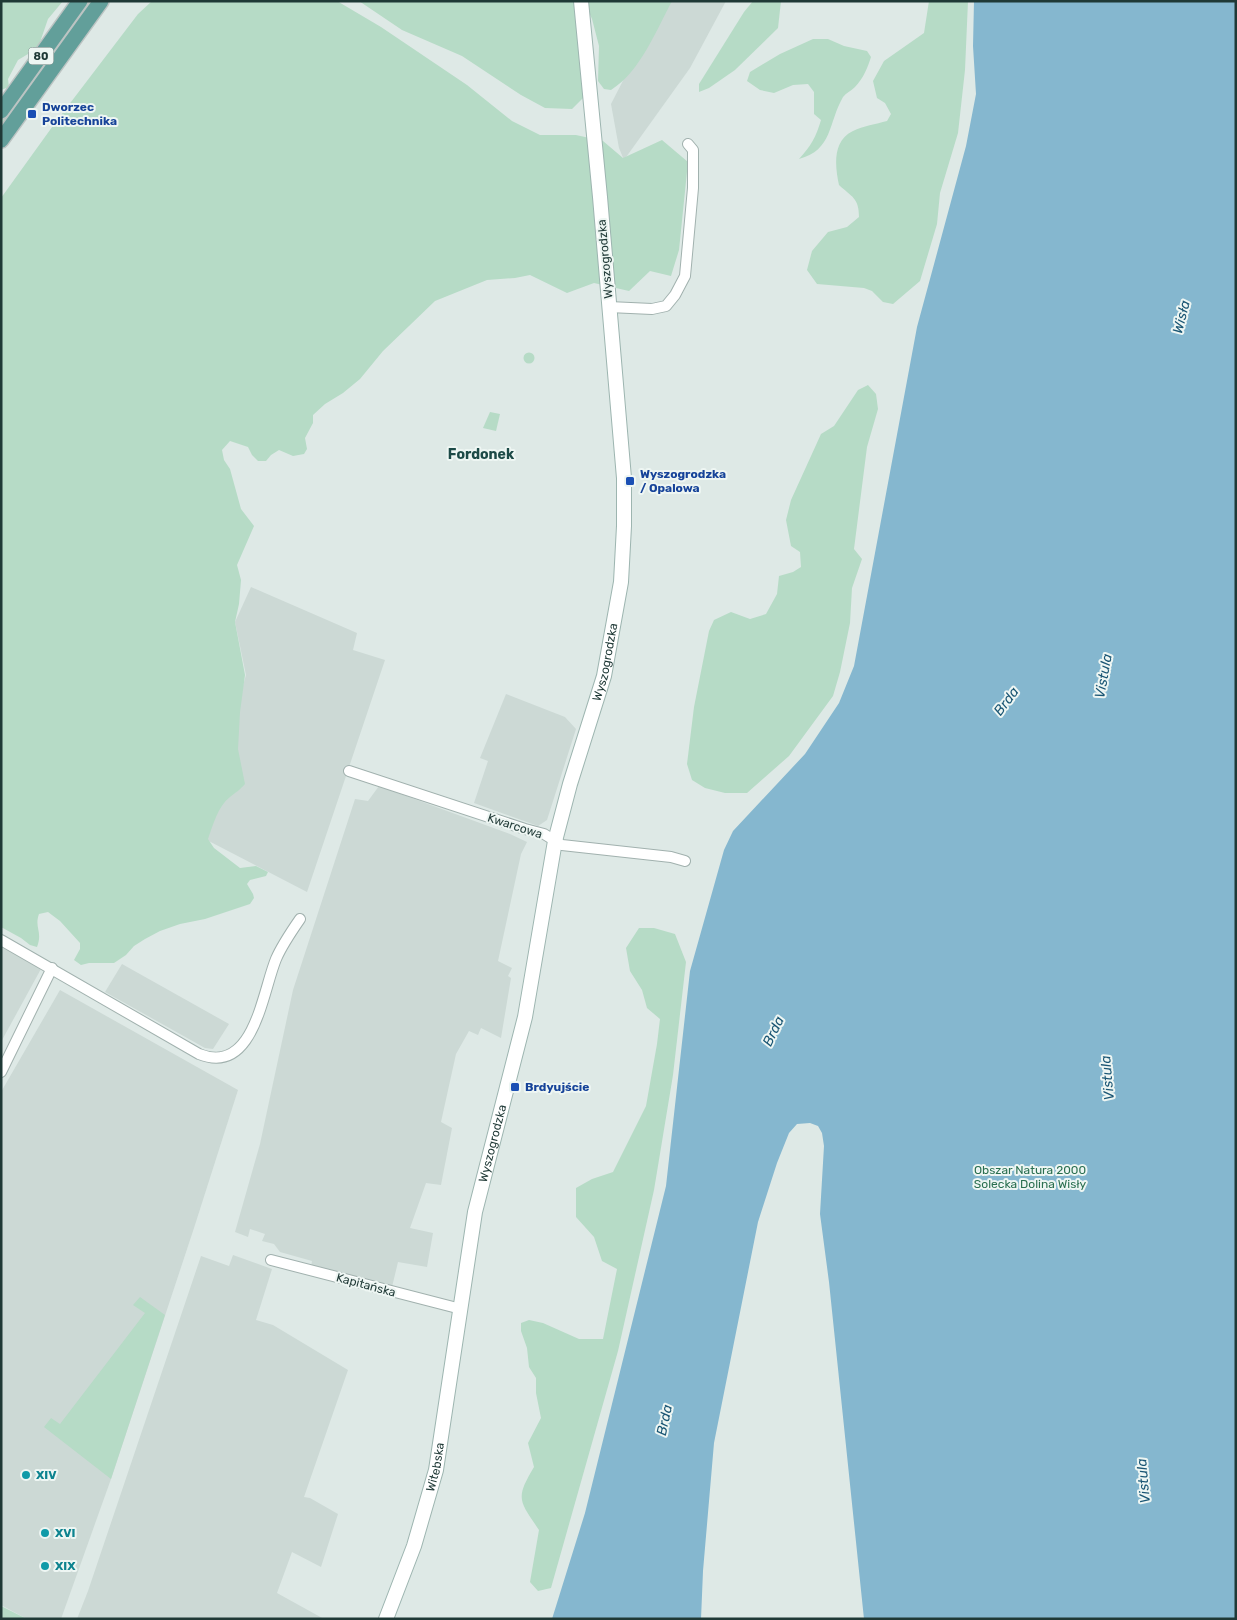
<svg xmlns="http://www.w3.org/2000/svg" width="1237" height="1620" font-family="Rubik,sans-serif">
  <style>
    .built { fill: #ccd9d5 }
    .green { fill: #b6dbc6 }
    .water { fill: #85b7cf }
    .lines { fill: none; stroke-linecap: round; stroke-linejoin: round }
    .street-casing { stroke: #a1b1ae; stroke-width: 12 }
    .secondary-casing { stroke: #9db5b0; stroke-width: 16 }
    .primary-casing { stroke: #bcc4c3; stroke-width: 18 }
    .street { stroke: #fff; stroke-width: 10 }
    .secondary { stroke: #fff; stroke-width: 14 }
    .primary { stroke: #629f9a; stroke-width: 15 }
    .transit-dot { fill: #1a4fb4; stroke: #eef6f3; stroke-width: 2 }
    .culture-dot { fill: #0f9aa8; stroke: #eef6f3; stroke-width: 2 }
    .labels { text-anchor: middle; stroke-width: 4; stroke-linejoin: round; paint-order: stroke }
    .shield { fill: #eef6f3; stroke: #5d726f; stroke-width: 1 }
    .shield-label { font-size: 11px; font-weight: bold; fill: #1f3936 }
    .transit-label { font-size: 12px; font-weight: bold; fill: #164399; stroke: #eef6f3; text-anchor: start }
    .street-label { font-size: 12px; fill: #1f3936; stroke: #eef6f3 }
    .park-label { font-size: 12px; fill: #2a6f50; stroke: #eef6f3 }
    .culture-label { font-size: 12px; font-weight: bold; fill: #0d838f; stroke: #eef6f3; text-anchor: start }
    .water-label { font-size: 14px; font-style: italic; fill: #1a5674; stroke: #eef6f3 }
    .neighbourhood-label { font-size: 14px; font-weight: bold; fill: #1c4a47; stroke: #eef6f3 }
  </style>
  <rect width="100%" height="100%" fill="#dee9e6"/>
  <g class="built">
    <polygon points="664,1 726,1 690,68 624,160 619,148 611,104"/>
    <polygon points="251,587 357,633 353,650 385,660 307,892 201,837 246,675 235,622"/>
    <polygon points="506,694 565,717 576,729 547,820 538,826 474,803 488,761 480,758"/>
    <polygon points="379,786 510,834 527,842 521,854 498,961 512,968 508,976 511,978 501,1038 481,1028 478,1035 469,1031 456,1054 441,1122 452,1128 441,1185 426,1183 410,1228 433,1233 427,1267 398,1262 392,1287 311,1267 312,1261 280,1252 274,1244 262,1241 265,1234 250,1229 248,1237 235,1232 260,1144 293,990 355,799 368,801"/>
    <polygon points="1,946 42,967 1,1042"/>
    <polygon points="122,964 229,1024 213,1049 205,1048 105,992"/>
    <polygon points="60,990 238,1090 194,1228 111,1479 61,1619 27,1619 1,1605 1,1092"/>
    <polygon points="233,1255 272,1269 256,1320 273,1325 348,1370 304,1497 310,1498 338,1514 321,1567 292,1552 277,1593 324,1619 77,1619 88,1591 201,1256 229,1266"/>
  </g>
  <g class="green">
    <polygon points="1,1 63,1 48,19 39,45 33,51 18,60 8,79 9,87 1,90"/>
    <polygon points="87,1 94,1 1,131 1,120"/>
    <path d="M152 1H337L381 27 467 85 512 121 540 135H576L603 141 623 158 662 140 688 162 679 250 671 276 650 271 629 291 594 283 567 293 530 275 515 278 487 280 435 301 383 351 360 379 343 393 325 404 313 415V423L305 438 307 449 304 454 293 456 279 450 271 455 266 461H258L252 455 248 447 230 441 222 450 224 460 230 469 241 509 254 526 237 565 241 580 239 604 235 622 245 675 240 712 238 749 245 784C240 790 236 792 230 797 218 806 213 825 208 839L214 848 240 868 256 866 268 872 266 876 250 880 247 884 253 894 254 898 250 904 205 919 180 924 160 931 145 939 134 946 126 955 114 963H89L81 965 74 960 80 949V943L60 921 48 912 39 914C34 928 43 931 37 947L30 945 21 938 1 927V198L55 123 138 14Z"/>
    <polygon points="359,1 575,1 585,96 572,109 545,108 521,95 462,56 402,30"/>
    <path d="M584 1H672C656 31 640 72 611 90L604 89 598 81 599 46 592 19Z"/>
    <polygon points="753,1 781,1 778,28 735,70 709,88 699,92 699,84 744,12"/>
    <path d="M929 1H968L965 70 958 133 940 193 937 224 920 281 893 304 883 302 872 291 864 288 817 284 807 270 812 251 828 232 847 227 859 217C859 198 852 197 839 185 835 167 832 141 853 131 863 126 876 124 887 121L891 114 885 103 877 98 873 81 884 61 924 33Z"/>
    <path d="M813 39H828L844 46 867 51 871 57C868 67 863 79 855 87 851 91 846 93 843 97 828 123 833 150 799 159 811 146 816 137 821 120L814 114V92L808 84 793 85 774 93 760 90 747 81 750 72 780 54Z"/>
    <circle cx="529" cy="358" r="5.5"/>
    <polygon points="868,385 876,394 878,409 867,447 854,549 862,559 852,588 850,623 840,672 833,696 789,756 747,793 725,793 705,788 692,780 687,764 694,707 709,631 714,620 731,612 750,619 766,614 777,594 779,576 793,572 801,567 800,552 791,546 786,520 791,500 821,434 834,426 858,390"/>
    <polygon points="490,412 500,414 496,431 483,428"/>
    <path d="M639 928H654L675 934 686 962 673 1075 654 1190 618 1351 551 1588 538 1591 530 1582 539 1530C519 1500 515 1499 534 1467L528 1443 541 1418 536 1393V1378L529 1367 527 1348 521 1331V1323L529 1320 543 1323 579 1339H603L617 1269 602 1261 594 1237 576 1217V1188L592 1179 613 1172 646 1106 657 1044 660 1019 647 1008 642 990 630 971 626 948Z"/>
    <polygon points="140,1297 165,1315 111,1479 44,1427 51,1418 60,1424 145,1313 133,1305"/>
    <polygon points="1,1606 27,1619 1,1619"/>
  </g>
  <polygon class="water" points="974,1 1236,1 1236,1619 864,1619 829,1282 820,1214 824,1146 822,1133 818,1126 810,1123 797,1124 789,1133 777,1163 758,1222 714,1443 703,1571 701,1619 552,1619 585,1513 666,1186 690,971 724,850 733,831 805,754 839,703 854,666 917,327 966,146 976,94 973,46"/>
  <g class="lines">
    <defs>
      <g id="street">
        <polyline points="609,307 652,309 666,306 675,295 685,276 693,188 693,150 688,144"/>
        <polyline points="349,771 525,829 544,834 562,845 671,857 685,861"/>
        <path d="M1 940 199 1054C254 1076 262 993 276 959 282 945 291 932 300 919"/>
        <polyline points="1,1072 52,968"/>
        <polyline points="271,1260 461,1309"/>
      </g>
      <g id="secondary">
        <path id="s1" d="M386 1619 414 1546 436 1470 475 1212 525 1017 555 841 570 784 604 676 621 582 624 526V478L600 197 581 1"/>
      </g>
      <g id="primary">
        <polyline points="1,111 80,1"/>
        <polyline points="1,140 101,1"/>
      </g>
    </defs>
    <use href="#street" class="street-casing"/>
    <use href="#secondary" class="secondary-casing"/>
    <use href="#primary" class="primary-casing"/>
    <use href="#street" class="street"/>
    <use href="#secondary" class="secondary"/>
    <use href="#primary" class="primary"/>
  </g>
  <g class="transit-dot">
    <rect x="27" y="109" width="10" height="10" rx="2.5"/>
    <rect x="625" y="476" width="10" height="10" rx="2.5"/>
    <rect x="510" y="1082" width="10" height="10" rx="2.5"/>
  </g>
  <g class="culture-dot">
    <circle cx="26" cy="1475" r="5"/>
    <circle cx="45" cy="1533" r="5"/>
    <circle cx="45" cy="1566" r="5"/>
  </g>
  <g class="labels">
    <rect class="shield" x="28.5" y="47.5" width="25" height="17" rx="4"/>
    <g class="shield-label">
      <text x="41" y="60">80</text>
    </g>
    <g class="transit-label">
      <text x="42" y="111">Dworzec<tspan x="42" dy="14">Politechnika</tspan></text>
      <text x="640" y="478">Wyszogrodzka<tspan x="640" dy="14">/ Opalowa</tspan></text>
      <text x="525" y="1091">Brdyujście</text>
    </g>
    <g class="street-label">
      <text transform="translate(605 259) rotate(-95)" y="4">Wyszogrodzka</text>
      <text dy="4" stroke="none"><textPath href="#s1" startOffset="984">Wyszogrodzka</textPath></text>
      <text transform="translate(515 826) rotate(18)" y="4">Kwarcowa</text>
      <text dy="4" stroke="none"><textPath href="#s1" startOffset="489">Wyszogrodzka</textPath></text>
      <text transform="translate(366 1285) rotate(15)" y="4">Kapitańska</text>
      <text dy="4" stroke="none"><textPath href="#s1" startOffset="160">Witebska</textPath></text>
    </g>
    <g class="park-label">
      <text x="1030" y="1174">Obszar Natura 2000<tspan x="1030" dy="14">Solecka Dolina Wisły</tspan></text>
    </g>
    <g class="culture-label">
      <text x="36" y="1479">XIV</text>
      <text x="55" y="1537">XVI</text>
      <text x="55" y="1570">XIX</text>
    </g>
    <g class="water-label">
      <text transform="translate(1181 317) rotate(-76)" y="5">Wisła</text>
      <text transform="translate(1103 676) rotate(-80)" y="5">Vistula</text>
      <text transform="translate(1006 701) rotate(-53)" y="5">Brda</text>
      <text transform="translate(773 1031) rotate(-64)" y="5">Brda</text>
      <text transform="translate(1107 1078) rotate(-95)" y="5">Vistula</text>
      <text transform="translate(664 1420) rotate(-78)" y="5">Brda</text>
      <text transform="translate(1143 1481) rotate(-95)" y="5">Vistula</text>
    </g>
    <g class="neighbourhood-label">
      <text x="481" y="459">Fordonek</text>
    </g>
  </g>
  <rect width="1237" height="1620" fill="none" stroke="#1f3936" stroke-width="5"/>
</svg>
